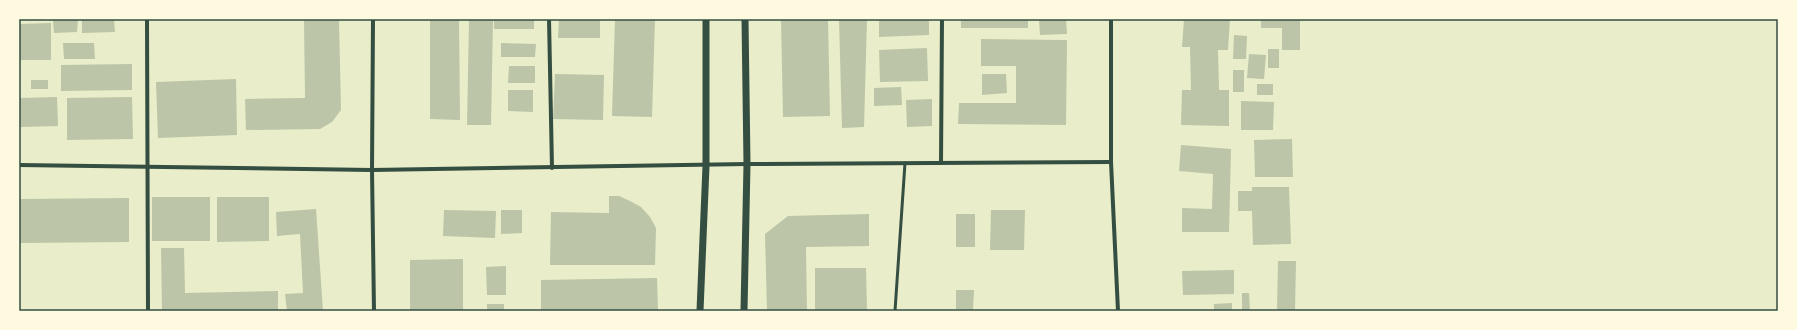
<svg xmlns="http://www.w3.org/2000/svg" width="1797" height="330" font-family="Ubuntu,sans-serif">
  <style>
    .building { fill: #bcc5a7 }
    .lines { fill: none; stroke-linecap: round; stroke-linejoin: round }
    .service { stroke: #344e41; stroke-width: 3 }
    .minor { stroke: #344e41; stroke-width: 4 }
    .tertiary { stroke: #344e41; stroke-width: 7 }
    .neatline { fill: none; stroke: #344e41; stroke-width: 1.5 }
  </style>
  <rect width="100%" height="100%" fill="#e9edc9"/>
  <g class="building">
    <polygon points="53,19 78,19 77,32 54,33"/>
    <polygon points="82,19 114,19 115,32 82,33"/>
    <polygon points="304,19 339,19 341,110 332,122 320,129 246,130 245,99 305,98"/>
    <polygon points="430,19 459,19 460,120 430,119"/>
    <rect x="494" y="19" width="40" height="10"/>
    <polygon points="559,19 600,19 600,38 558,38"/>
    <polygon points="615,19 655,19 652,117 612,116"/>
    <polygon points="781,19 828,19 830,116 783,117"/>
    <polygon points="839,19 867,19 864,127 842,128"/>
    <polygon points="879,19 929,19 929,35 879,37"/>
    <rect x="961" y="19" width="67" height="9"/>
    <polygon points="1039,19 1066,19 1067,34 1040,35"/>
    <polygon points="1184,19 1230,19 1228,50 1218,50 1219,90 1229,90 1229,126 1181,125 1182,90 1191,90 1190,47 1182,47"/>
    <polygon points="1261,19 1300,19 1300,50 1282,50 1282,28 1261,28"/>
    <polygon points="469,20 493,20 491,125 467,125"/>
    <polygon points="51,23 51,60 20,60 20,24"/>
    <polygon points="1234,35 1247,36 1246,59 1233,59"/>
    <polygon points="981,39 1067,40 1066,125 958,124 959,103 1016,103 1016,66 981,66"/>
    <polygon points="63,43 94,43 95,59 64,59"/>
    <polygon points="501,43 536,44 535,57 501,57"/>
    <polygon points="927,48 928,81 880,82 879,50"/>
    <rect x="1268" y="49" width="11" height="19"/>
    <polygon points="1249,54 1266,55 1264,79 1247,78"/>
    <polygon points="132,64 132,90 61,91 61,65"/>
    <polygon points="509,66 535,66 535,83 508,83"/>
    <rect x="1233" y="70" width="11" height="22"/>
    <polygon points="555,74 604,75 603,120 553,119"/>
    <polygon points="982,74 1006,74 1007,93 982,95"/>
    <polygon points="236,79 237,135 158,138 156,82"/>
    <rect x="31" y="80" width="17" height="9"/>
    <rect x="1257" y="84" width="16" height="11"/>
    <polygon points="901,87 902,105 874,106 874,88"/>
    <polygon points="508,90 533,90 533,112 508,111"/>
    <polygon points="57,97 58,126 19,127 19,98"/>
    <polygon points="132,97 133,139 67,140 67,98"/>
    <polygon points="932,99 932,126 907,127 906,100"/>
    <polygon points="1241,101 1274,102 1273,130 1241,130"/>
    <polygon points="1292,139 1293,177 1255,177 1254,140"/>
    <polygon points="1181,145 1231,149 1229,232 1182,232 1182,208 1212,209 1213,174 1179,171"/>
    <polygon points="1252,187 1289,187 1291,244 1253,245 1252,211 1238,211 1238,191 1252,191"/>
    <polygon points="609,196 619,196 630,201 641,207 650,217 656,228 655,265 550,265 551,212 609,213"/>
    <rect x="152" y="197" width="58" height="44"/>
    <polygon points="217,197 269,197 269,241 217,242"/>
    <polygon points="129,198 129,242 19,243 19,199"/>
    <polygon points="316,209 323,311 287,311 285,294 303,293 300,234 277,236 276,212"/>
    <polygon points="444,210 496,211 495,238 443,236"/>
    <polygon points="501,210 522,210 522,233 501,234"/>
    <polygon points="991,210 1025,210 1024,250 990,250"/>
    <polygon points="869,214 869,246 806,247 807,311 767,311 765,234 788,216"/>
    <rect x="956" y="214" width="19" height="33"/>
    <polygon points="161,248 184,248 185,293 278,291 278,311 162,311"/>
    <polygon points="463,259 463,311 410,311 410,260"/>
    <polygon points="1278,261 1296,261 1295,311 1277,311"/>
    <polygon points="506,266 506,295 487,295 486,267"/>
    <polygon points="815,268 866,268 867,311 815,311"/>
    <polygon points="1234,270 1234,294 1183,295 1182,271"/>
    <polygon points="657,278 658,311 541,311 541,280"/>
    <polygon points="956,290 974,290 973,310 956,309"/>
    <polygon points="1242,293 1249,293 1250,311 1242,311"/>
    <polygon points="1232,303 1232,311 1214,311 1214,304"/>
    <rect x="487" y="304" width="17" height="7"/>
  </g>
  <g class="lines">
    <polyline class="service" points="895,311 905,163"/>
    <g class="minor">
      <polyline points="147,19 148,311"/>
      <polyline points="373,19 372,170 374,311"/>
      <polyline points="549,19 552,168"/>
      <polyline points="1111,19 1111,162 1118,311"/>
      <polyline points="941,163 942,19"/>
      <polyline points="19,165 372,170 747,164 1111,162"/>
    </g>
    <g class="tertiary">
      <polyline points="700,311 706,166 706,19"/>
      <polyline points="744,311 747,164 745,19"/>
    </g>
  </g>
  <rect width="1797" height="330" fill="none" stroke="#fefae0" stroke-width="40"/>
  <rect x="20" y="20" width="1757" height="290" class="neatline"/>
</svg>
